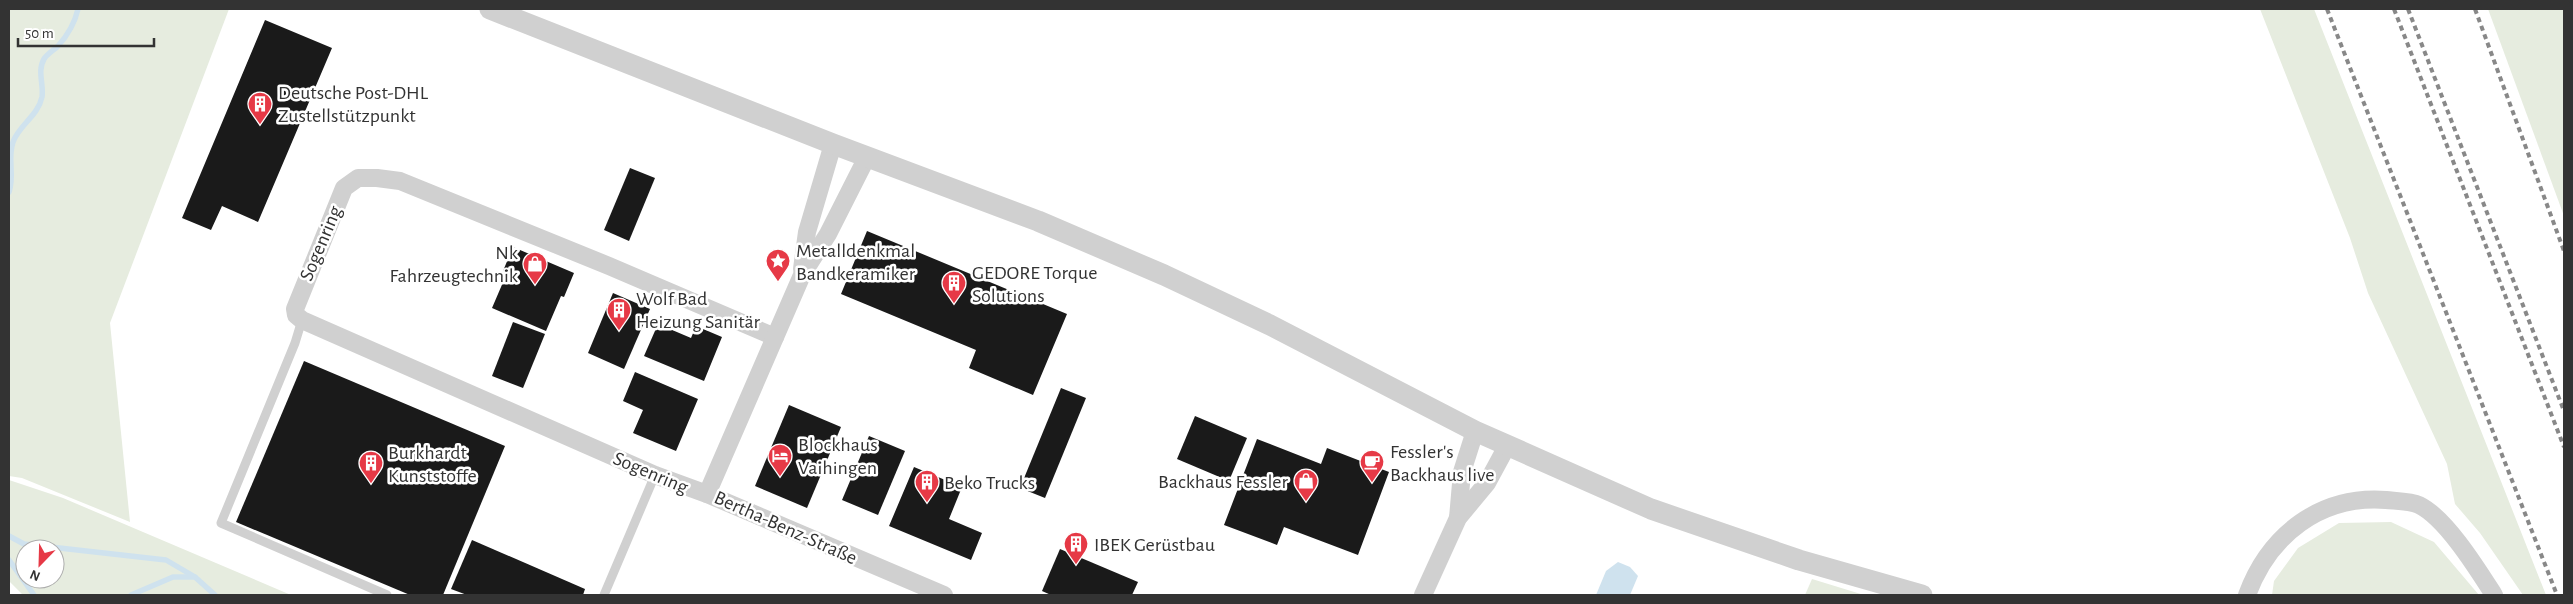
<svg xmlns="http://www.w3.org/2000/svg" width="2573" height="604" font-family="'Alegreya Sans',sans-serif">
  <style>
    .green { fill: #e6ecdf; fill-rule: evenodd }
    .water { fill: #cfe2ee }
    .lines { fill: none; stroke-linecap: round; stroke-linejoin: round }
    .stream { stroke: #cfe2ee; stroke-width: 5.5 }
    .building { fill: #1a1a1a }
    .service { stroke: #d0d0d0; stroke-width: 9 }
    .minor { stroke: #d0d0d0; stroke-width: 18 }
    .tertiary { stroke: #d0d0d0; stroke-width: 21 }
    .rail { stroke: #888; stroke-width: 4; stroke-dasharray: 5 4; stroke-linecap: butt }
    .labels { text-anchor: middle; stroke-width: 5; stroke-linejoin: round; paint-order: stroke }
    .poi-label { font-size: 20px; fill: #333; stroke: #fff; text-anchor: start }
    .street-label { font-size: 20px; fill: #333; stroke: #fff }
  </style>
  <rect width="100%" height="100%" fill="#fff"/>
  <g class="green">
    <polygon points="9,9 229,9 110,323 130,522 22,478 9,476"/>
    <polygon points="2260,9 2314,9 2546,595 2523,595 2480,533 2455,504 2447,464 2368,293 2350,238"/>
    <polygon points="2488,9 2564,9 2564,216"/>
    <path d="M9 480 63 498 291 595H23L9 581ZM25 549H55V579H25Z"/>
    <polygon points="2391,522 2434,542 2479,595 2272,595 2274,581 2298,548 2339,523"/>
    <polygon points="1812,579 1864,595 1805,595"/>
  </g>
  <polygon class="water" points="1618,562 1630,567 1638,576 1630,595 1596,595 1606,571"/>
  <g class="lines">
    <g class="stream">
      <path d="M9 192C15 175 7 159 13 142 19 125 38 116 42 97 44 85 37 71 44 59 47 54 54 50 58 46 67 36 75 22 78 9"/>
      <polyline points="9,536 24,544 166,560 195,577"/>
      <polyline points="9,560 34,595"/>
      <polyline points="131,595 173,577 195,577 215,595"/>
    </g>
  </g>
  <g class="building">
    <polygon points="265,20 332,48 258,222 222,206 211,230 182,218"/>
    <polygon points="630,168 655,178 629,241 604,230"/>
    <polygon points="867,231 1067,314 1033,395 969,368 976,350 841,294"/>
    <polygon points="513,247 574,273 564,297 561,296 546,331 492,308 507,273 503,271"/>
    <polygon points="613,293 650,309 624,369 588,353"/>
    <polygon points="513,322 545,334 523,388 492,376"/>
    <polygon points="658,324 691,338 696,326 722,337 704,381 644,356"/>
    <polygon points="304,361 505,446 443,595 410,595 236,522"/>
    <polygon points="635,372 698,399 676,451 633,433 643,410 623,401"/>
    <polygon points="1061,388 1086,398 1045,498 1020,488"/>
    <polygon points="789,405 841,427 807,508 755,486"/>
    <polygon points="1195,416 1247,438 1229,481 1177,459"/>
    <polygon points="869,436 905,451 878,515 842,500"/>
    <polygon points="1257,439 1321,464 1327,448 1389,472 1358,555 1284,527 1277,545 1224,525"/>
    <polygon points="914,467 962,487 949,519 982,533 971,560 889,526"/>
    <polygon points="472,540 585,589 583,595 467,595 451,589"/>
    <polygon points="1060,549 1138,582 1132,595 1051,595 1042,591"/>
  </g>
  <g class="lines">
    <g class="service">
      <polyline points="302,320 295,343 221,523 387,595"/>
      <polyline points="604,595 655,475"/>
    </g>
    <g class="minor">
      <polyline points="802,269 807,232 833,144"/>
      <polyline points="775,337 609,266 400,181 377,178 358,178 344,188 295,309 296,315 302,320 655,475 707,494 944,595"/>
      <polyline points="707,494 802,275 828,234 867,157"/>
      <polyline points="1458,518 1462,472 1475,431"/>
      <polyline points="1423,595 1458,518 1487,483 1507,446"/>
      <path d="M2247 595C2269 535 2320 495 2386 500 2395 501 2411 501 2419 505 2446 518 2478 570 2494 595"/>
    </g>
    <polyline class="tertiary" points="490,9 833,144 1038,221 1164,275 1270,325 1475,431 1651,509 1799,560 1922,595"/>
    <g class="rail">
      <polyline points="2327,9 2557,595"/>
      <polyline points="2394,9 2564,447"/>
      <polyline points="2408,9 2564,411"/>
      <polyline points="2475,9 2564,251"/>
    </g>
  </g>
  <defs>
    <symbol id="building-pin" viewBox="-11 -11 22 30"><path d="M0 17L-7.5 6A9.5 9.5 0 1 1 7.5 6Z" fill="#e63946" stroke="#fff"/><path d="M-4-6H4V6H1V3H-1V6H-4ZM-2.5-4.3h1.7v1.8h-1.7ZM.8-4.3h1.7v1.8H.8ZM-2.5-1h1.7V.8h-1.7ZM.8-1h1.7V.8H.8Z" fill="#fff"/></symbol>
    <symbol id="sight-pin" viewBox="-11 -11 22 30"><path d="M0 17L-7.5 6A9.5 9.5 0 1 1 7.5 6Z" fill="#e63946" stroke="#fff"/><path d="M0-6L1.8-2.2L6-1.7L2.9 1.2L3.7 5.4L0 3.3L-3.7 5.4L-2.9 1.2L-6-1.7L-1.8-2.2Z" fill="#fff"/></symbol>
    <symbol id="shop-pin" viewBox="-11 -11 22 30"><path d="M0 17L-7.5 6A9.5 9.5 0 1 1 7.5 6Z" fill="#e63946" stroke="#fff"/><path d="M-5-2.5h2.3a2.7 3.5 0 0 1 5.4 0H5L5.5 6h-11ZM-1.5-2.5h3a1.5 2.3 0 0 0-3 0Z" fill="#fff"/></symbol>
    <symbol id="hotel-pin" viewBox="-11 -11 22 30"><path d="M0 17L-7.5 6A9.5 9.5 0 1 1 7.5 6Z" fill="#e63946" stroke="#fff"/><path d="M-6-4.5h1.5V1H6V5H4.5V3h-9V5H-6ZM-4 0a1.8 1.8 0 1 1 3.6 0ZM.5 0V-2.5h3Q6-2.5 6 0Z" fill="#fff"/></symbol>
    <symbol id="cafe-pin" viewBox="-11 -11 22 30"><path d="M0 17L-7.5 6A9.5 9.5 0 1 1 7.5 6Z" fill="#e63946" stroke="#fff"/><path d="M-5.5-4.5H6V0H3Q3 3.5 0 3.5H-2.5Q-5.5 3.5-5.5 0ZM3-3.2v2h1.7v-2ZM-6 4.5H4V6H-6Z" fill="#fff"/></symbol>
  </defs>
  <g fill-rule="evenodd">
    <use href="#building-pin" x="246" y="90" width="28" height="38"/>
    <use href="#sight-pin" x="764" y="247" width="28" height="38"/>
    <use href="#shop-pin" x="521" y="250" width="28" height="38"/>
    <use href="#building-pin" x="940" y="269" width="28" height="38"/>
    <use href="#building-pin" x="605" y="296" width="28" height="38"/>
    <use href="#hotel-pin" x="766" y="442" width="28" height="38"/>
    <use href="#cafe-pin" x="1358" y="448" width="28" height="38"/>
    <use href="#building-pin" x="357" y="449" width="28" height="38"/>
    <use href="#shop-pin" x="1292" y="467" width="28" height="38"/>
    <use href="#building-pin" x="913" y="468" width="28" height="38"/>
    <use href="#building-pin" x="1062" y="530" width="28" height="38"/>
  </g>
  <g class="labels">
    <g class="poi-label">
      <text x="278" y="99">Deutsche Post-DHL<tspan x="278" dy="23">Zustellstützpunkt</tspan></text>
      <text x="796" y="257">Metalldenkmal<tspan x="796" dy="23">Bandkeramiker</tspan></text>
      <text x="518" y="259" text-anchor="end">Nk<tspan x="518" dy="23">Fahrzeugtechnik</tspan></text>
      <text x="972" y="279">GEDORE Torque<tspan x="972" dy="23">Solutions</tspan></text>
      <text x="636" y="305">Wolf Bad<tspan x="636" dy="23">Heizung Sanitär</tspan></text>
      <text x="798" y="451">Blockhaus<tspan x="798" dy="23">Vaihingen</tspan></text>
      <text x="1390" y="458">Fessler's<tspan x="1390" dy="23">Backhaus live</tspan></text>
      <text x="388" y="459">Burkhardt<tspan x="388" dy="23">Kunststoffe</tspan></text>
      <text x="1288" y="488" text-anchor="end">Backhaus Fessler</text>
      <text x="944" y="489">Beko Trucks</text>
      <text x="1094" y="551">IBEK Gerüstbau</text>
    </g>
    <g class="street-label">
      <text transform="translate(320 243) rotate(-67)" y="7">Sogenring</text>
      <text transform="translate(651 472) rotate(23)" y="7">Sogenring</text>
      <text transform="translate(786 527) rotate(24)" y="7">Bertha-Benz-Straße</text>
    </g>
  </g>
  <rect width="2573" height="604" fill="none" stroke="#333333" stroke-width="20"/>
  <g transform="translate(40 564) rotate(203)"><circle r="24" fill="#ffffff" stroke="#adadad"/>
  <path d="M0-4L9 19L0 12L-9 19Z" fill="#e63946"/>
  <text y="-8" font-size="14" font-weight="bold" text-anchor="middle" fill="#333333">N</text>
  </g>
  <path d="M18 38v8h136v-8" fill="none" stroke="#333333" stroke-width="2.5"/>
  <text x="25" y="38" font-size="15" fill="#333333" stroke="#ffffff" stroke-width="4" paint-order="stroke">50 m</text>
</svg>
